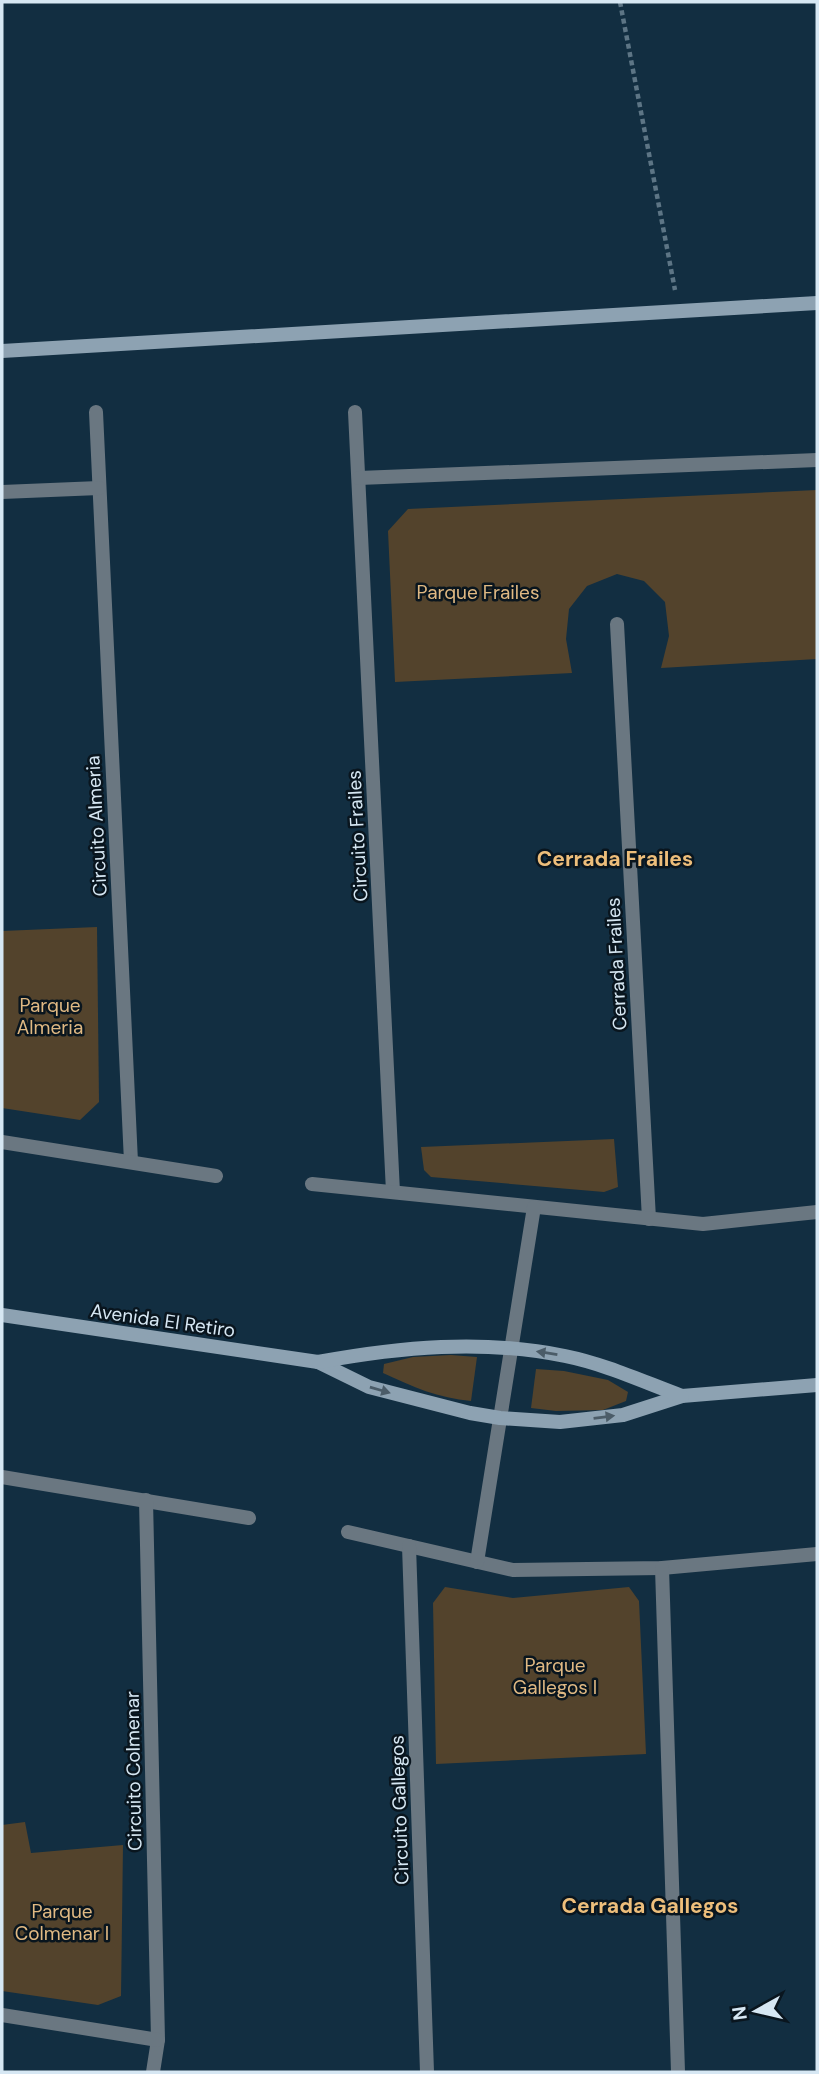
<svg xmlns="http://www.w3.org/2000/svg" width="819" height="2074" font-family="'DM Sans',sans-serif">
  <style>
    .green { fill: #53432c }
    .lines { fill: none; stroke-linecap: round; stroke-linejoin: round }
    .path { stroke: #5d7585; stroke-width: 4.5; stroke-dasharray: 5 3.5; stroke-linecap: butt }
    .street { stroke: #6a7781; stroke-width: 14 }
    .secondary { stroke: #8da2b2; stroke-width: 14 }
    .oneway { fill: #4b5c68 }
    .labels { text-anchor: middle; stroke-width: 5; stroke-linejoin: round; paint-order: stroke }
    .park-label { font-size: 19px; fill: #e0b983; stroke: #09151e }
    .street-label { font-size: 19px; fill: #d6e7f3; stroke: #09151e }
    .neighbourhood-label { font-size: 21px; font-weight: bold; fill: #edbe7b; stroke: #09151e }
  </style>
  <rect width="100%" height="100%" fill="#122e41"/>
  <g class="green">
    <polygon points="817,490 817,659 661,668 669,636 665,602 644,581 617,574 587,586 569,609 566,639 572,673 395,682 388,531 408,509"/>
    <polygon points="97,927 99,1102 80,1120 2,1108 2,931"/>
    <polygon points="614,1139 618,1187 604,1192 431,1177 424,1170 421,1147"/>
    <path d="M451 1355 477 1357 471 1401C438 1398 413 1387 383 1373L384 1364 413 1357Z"/>
    <polygon points="536,1369 564,1371 608,1380 628,1392 626,1401 603,1410 556,1411 531,1408"/>
    <polygon points="445,1587 513,1598 629,1587 639,1601 646,1754 436,1764 433,1603"/>
    <polygon points="25,1822 31,1853 123,1845 121,1996 98,2005 2,1991 2,1825"/>
  </g>
  <g class="lines">
    <polyline class="path" points="620,2 675,290"/>
    <g class="street">
      <polyline points="96,412 131,1162"/>
      <polyline points="355,412 393,1192"/>
      <polyline points="359,478 817,460"/>
      <polyline points="2,492 99,488"/>
      <polyline points="617,624 649,1219"/>
      <polyline points="2,1142 216,1176"/>
      <polyline points="312,1184 703,1224 817,1212"/>
      <polyline points="2,1477 249,1518"/>
      <polyline points="146,1500 158,2040 153,2072"/>
      <polyline points="348,1532 513,1570 662,1568 817,1554"/>
      <polyline points="409,1546 427,2072"/>
      <polyline points="477,1562 534,1207"/>
      <polyline points="662,1568 678,2072"/>
      <polyline points="2,2015 158,2040"/>
    </g>
    <g class="secondary">
      <polyline points="2,351 817,303"/>
      <polyline points="2,1315 318,1362 369,1387 470,1413 500,1418 560,1422 623,1415 682,1396 817,1385"/>
      <path d="M318 1362C400 1347 482 1339 565 1356 605 1364 644 1382 682 1396"/>
    </g>
  </g>
  <defs><path id="oneway-solid" d="M-6-.8H1V-3.2L6.5 0L1 3.2V.8H-6Z" transform="scale(1.75)"/></defs>
  <g class="oneway">
    <use href="#oneway-solid" transform="translate(547 1353) rotate(-171)"/>
    <use href="#oneway-solid" transform="translate(380 1390) rotate(16)"/>
    <use href="#oneway-solid" transform="translate(604 1417) rotate(-7)"/>
  </g>
  <g class="labels">
    <g class="park-label">
      <text x="478" y="599">Parque Frailes</text>
      <text x="50" y="1012">Parque<tspan x="50" dy="22">Almeria</tspan></text>
      <text x="555" y="1672">Parque<tspan x="555" dy="22">Gallegos I</tspan></text>
      <text x="62" y="1918">Parque<tspan x="62" dy="22">Colmenar I</tspan></text>
    </g>
    <g class="street-label">
      <text transform="translate(96 826) rotate(-93)" y="7">Circuito Almeria</text>
      <text transform="translate(357 836) rotate(-93)" y="7">Circuito Frailes</text>
      <text transform="translate(616 964) rotate(-93)" y="7">Cerrada Frailes</text>
      <text transform="translate(163 1320) rotate(8)" y="7">Avenida El Retiro</text>
      <text transform="translate(133 1771) rotate(-91)" y="7">Circuito Colmenar</text>
      <text transform="translate(399 1810) rotate(-92)" y="7">Circuito Gallegos</text>
    </g>
    <g class="neighbourhood-label">
      <text x="615" y="866">Cerrada Frailes</text>
      <text x="650" y="1913">Cerrada Gallegos</text>
    </g>
  </g>
  <rect width="819" height="2074" fill="none" stroke="#d6e7f3" stroke-width="7"/>
  <g transform="translate(756 2011) rotate(262)" stroke="#09151e" stroke-width="5" paint-order="stroke">
  <path d="M0-5L12 26L0 18L-12 26Z" fill="#d6e7f3"/>
  <text y="-10" font-size="19" font-weight="bold" text-anchor="middle" fill="#d6e7f3">N</text>
  </g>
</svg>
